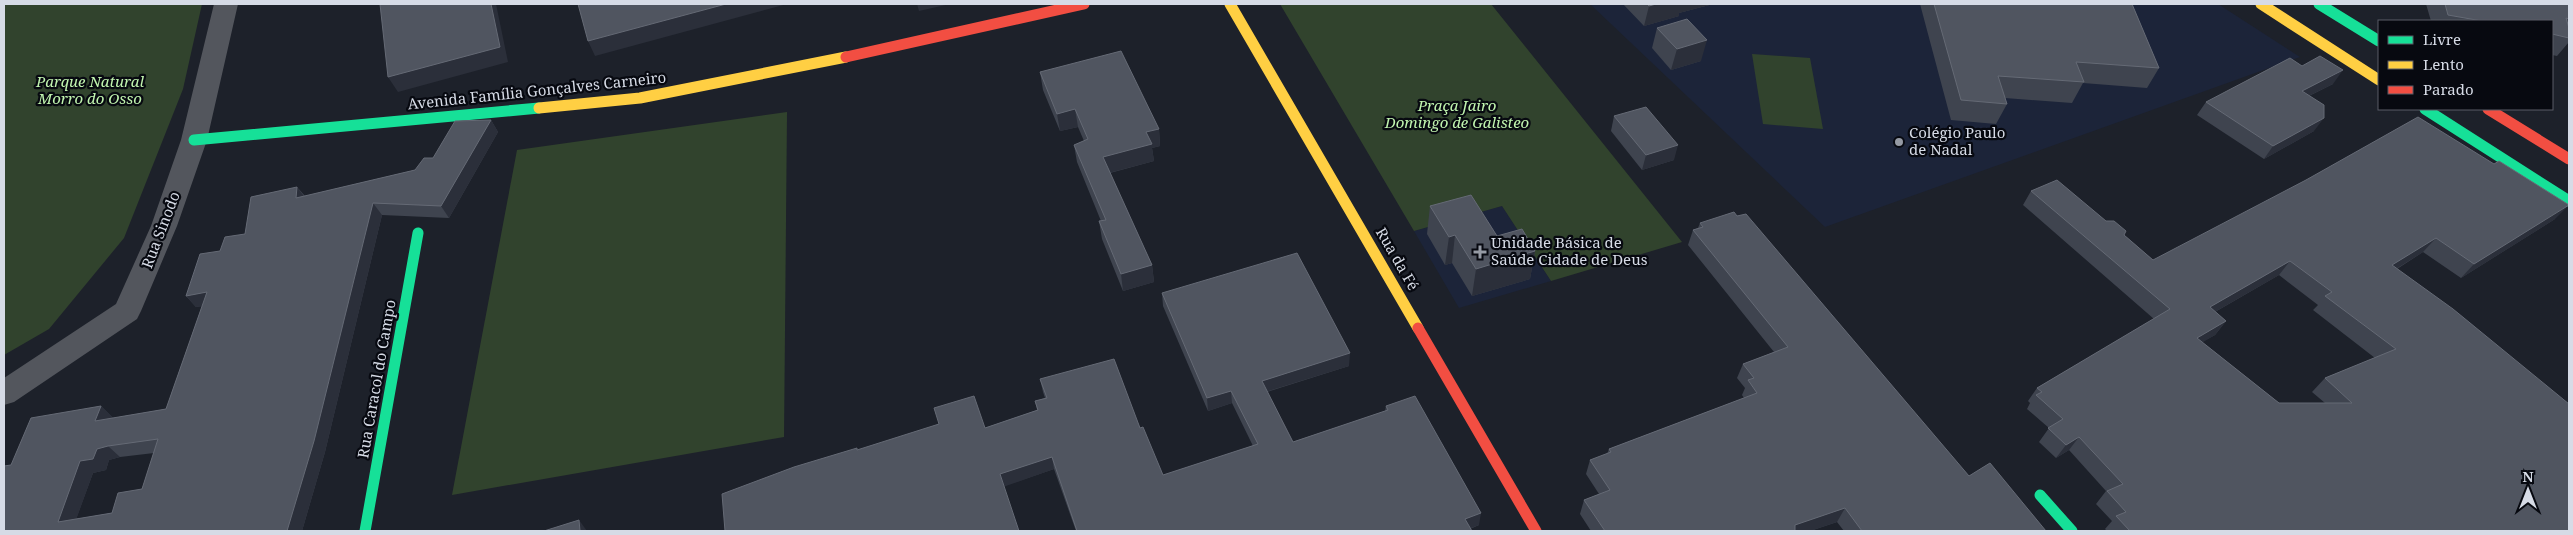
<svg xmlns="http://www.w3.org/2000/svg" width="2573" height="535" font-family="'Noto Serif',serif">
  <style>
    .built { fill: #1c2439 }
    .green { fill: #31432d }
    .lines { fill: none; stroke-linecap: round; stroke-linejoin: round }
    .street { fill: #53565d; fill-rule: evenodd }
    .fast { stroke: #16e098; stroke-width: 11 }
    .slow { stroke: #ffcf43; stroke-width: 11 }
    .jam { stroke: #f24e42; stroke-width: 11 }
    .wall { fill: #3f444f; fill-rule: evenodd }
    .shaded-wall { fill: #2b2f3a }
    .building { fill: #505560; stroke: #656a75; fill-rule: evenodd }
    .poi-dot { fill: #959aa4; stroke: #070910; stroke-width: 2 }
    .labels { text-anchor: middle; stroke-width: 4.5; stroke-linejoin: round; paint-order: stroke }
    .park-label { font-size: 15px; font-style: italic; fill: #c1f5af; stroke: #070910 }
    .street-label { font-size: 15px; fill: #d6dbe6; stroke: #070910 }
    .poi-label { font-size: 15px; fill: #d6dbe6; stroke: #070910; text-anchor: start }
  </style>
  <rect width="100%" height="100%" fill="#1d212a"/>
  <g class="built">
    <polygon points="1590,4 2218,4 2300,57 1825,227"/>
    <polygon points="1502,206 1551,281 1459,308 1414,231"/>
  </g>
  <g class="green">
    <polygon points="4,4 202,4 183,89 124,238 49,329 4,355"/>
    <polygon points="1280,4 1491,4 1682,242 1551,281 1502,206 1414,231"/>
    <polygon points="1752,54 1810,58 1823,129 1763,124"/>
    <polygon points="787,112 784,437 452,495 517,150"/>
  </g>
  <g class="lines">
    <polygon class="street" points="214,4 238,4 207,140 177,226 141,311 137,319 14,402 4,405 4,378 116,304 151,226 181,140"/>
    <g class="fast">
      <polyline points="2319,4 2379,41"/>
      <polyline points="2425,109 2569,201"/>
      <polyline points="194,140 539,108"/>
      <polyline points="2040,495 2072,531"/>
      <polyline points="365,531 418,233"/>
    </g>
    <g class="slow">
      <polyline points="1230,4 1418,328"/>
      <polyline points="2261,4 2379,80"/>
      <polyline points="539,108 640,98 846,57"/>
    </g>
    <g class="jam">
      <polyline points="846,57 1084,4"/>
      <polyline points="2488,109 2569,159"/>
      <polyline points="1418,328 1536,531"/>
    </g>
  </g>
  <g class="wall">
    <polygon points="1623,4 1713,4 1679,13 1679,16 1644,26"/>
    <polygon points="1920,4 2132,4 2159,68 2147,88 2083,83 2072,103 2005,98 2007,104 1996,124 1951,120"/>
    <polygon points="2426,4 2569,4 2569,42 2557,56 2552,55 2552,21 2431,21"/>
    <polygon points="1657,28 1701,61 1671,70 1652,48"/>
    <polygon points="2302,66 2333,84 2309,96 2314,131 2264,159 2197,115 2206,102"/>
    <polygon points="1040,72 1159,129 1160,146 1152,148 1154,161 1110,173 1152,265 1154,282 1123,291 1102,239 1099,221 1101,221 1077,162 1074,145 1084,141 1078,127 1060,131 1043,90"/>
    <polygon points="1614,116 1674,160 1642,170 1611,131"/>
    <path d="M491 120 498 132 449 218 382 215 325 452 302 531H4L11 465 101 406 113 418 166 409 202 306 196 307 186 296 220 251 245 234 297 187 305 196 415 170ZM154 453 142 489 112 513 76 519 93 473 106 470 109 460 120 457Z"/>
    <path d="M2031 191 2124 235 2153 260 2555 219 2461 278 2423 252 2397 269 2569 531H2107L2105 529 2112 521 2096 504 2106 491 2069 450 2056 458 2039 442 2049 428 2027 409 2030 403 2028 401 2037 388 2154 319 2023 205ZM2279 275 2318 305 2313 310 2375 358 2325 378 2312 392 2325 403H2279L2202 342 2215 335 2226 321 2215 312Z"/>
    <polygon points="1430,206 1497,236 1535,251 1530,279 1472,296 1452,263 1445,265 1427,234"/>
    <polygon points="1700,223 1969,476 2046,531 1844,531 1837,522 1810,531 1591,531 1580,514 1584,500 1599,494 1586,474 1590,460 1607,454 1609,449 1744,398 1742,395 1745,388 1737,378 1743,364 1774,352 1688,245 1693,230 1698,228"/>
    <polygon points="1162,293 1349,366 1267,392 1293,442 1385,411 1386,406 1479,525 1470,529 1472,531 1076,531 1054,469 1004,486 857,450 985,428 1037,410 1035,401 1045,398 1043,392 1040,379 1140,428 1163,475 1253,446 1232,403 1208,411 1163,306"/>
  </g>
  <g class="shaded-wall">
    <polygon points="491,4 496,4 508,62 398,92 388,77"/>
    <polygon points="726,4 787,4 595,56 588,41"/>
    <polygon points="917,4 950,4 919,11"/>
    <polygon points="1656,4 1713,4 1679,13 1679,16 1644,26 1649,6"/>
    <polygon points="1707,40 1701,61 1671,70 1677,49"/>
    <polygon points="2343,70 2333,84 2292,104 2302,91"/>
    <polygon points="1075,109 1078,127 1060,131 1057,114"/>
    <polygon points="2324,118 2314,131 2264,159 2273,146"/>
    <polygon points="491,120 498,132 449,218 441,206"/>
    <polygon points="1159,129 1160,146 1152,148 1154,161 1105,174 1103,157 1146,132"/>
    <polygon points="1678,145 1674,160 1642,170 1646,155"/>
    <polygon points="297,187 306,199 296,198"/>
    <polygon points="373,203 382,215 325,452 302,531 287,531"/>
    <polygon points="2569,205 2555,219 2461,278 2474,264"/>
    <polygon points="1455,235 1452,263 1445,265 1449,237"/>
    <polygon points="2436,238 2423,252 2380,279 2392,265"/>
    <polygon points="1535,251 1530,279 1472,296 1476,269"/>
    <polygon points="2290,261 2279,275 2199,321 2210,307"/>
    <polygon points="1152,265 1154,282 1123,291 1121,274"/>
    <polygon points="207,292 218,304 196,307 186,296"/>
    <polygon points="2226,321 2215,335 2186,352 2197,338"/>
    <polygon points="1350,353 1349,366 1262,393 1262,381"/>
    <polygon points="1231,391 1232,403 1208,411 1207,398"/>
    <polygon points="101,406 113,418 108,432 95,421"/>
    <polygon points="2079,437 2069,450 2056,458 2066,445"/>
    <polygon points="108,446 120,457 109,460 106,470 93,473 72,531 58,522 80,461 97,449"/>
    <polygon points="1052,457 1054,469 1003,487 1000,474"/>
    <polygon points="1845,508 1837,522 1810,531 1792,531 1795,525"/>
    <polygon points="1481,513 1479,525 1463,531 1465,519"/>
    <polygon points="579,520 587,531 580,531"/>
  </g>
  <g class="building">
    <polygon points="380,4 491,4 500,47 388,77"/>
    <polygon points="578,4 726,4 588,41"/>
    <polygon points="1647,4 1656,4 1649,6"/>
    <polygon points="1934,4 2132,4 2159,68 2076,62 2084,82 1998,76 2007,104 1961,100"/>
    <polygon points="2445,4 2569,4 2569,19 2566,18 2569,28 2569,38 2552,34 2552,21 2482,21 2448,15"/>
    <polygon points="1687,19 1707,40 1677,49 1657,28"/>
    <polygon points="1121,51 1159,129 1146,132 1152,144 1103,157 1152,265 1121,274 1099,221 1106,220 1074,145 1088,139 1075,109 1057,114 1040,72"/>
    <polygon points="2320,56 2343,70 2302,91 2324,105 2324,118 2273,146 2206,102 2290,58 2302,66"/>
    <polygon points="1646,107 1678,145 1646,155 1614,116"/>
    <path d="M2418 117 2494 164 2499 161 2569 205 2474 264 2436 238 2392 265 2453 309 2569 404V531H2130L2116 516 2126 512 2107 491 2123 484 2079 437 2066 445 2048 428 2063 419 2036 395 2042 392 2037 388 2170 309 2031 191 2057 180 2106 221H2114L2126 231 2124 235 2153 260 2306 180ZM2290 261 2332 292 2325 296 2396 349 2325 378 2352 403H2279L2197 338 2226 321 2210 307Z"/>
    <path d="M491 120 441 206 373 203 314 441 287 531H4V466L11 465 31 418 101 406 95 421 166 409 207 292 186 296 200 254 220 251 225 237 245 234 251 197 297 187 296 198 415 170 424 158H433L455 121ZM158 439 142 489 118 493 112 513 58 522 80 461 93 459 97 449 108 446Z"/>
    <polygon points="1471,195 1497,236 1522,229 1535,251 1476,269 1455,235 1449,237 1430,206"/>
    <polygon points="1734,212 1737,216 1746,214 1969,476 1990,463 2046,531 1862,531 1845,508 1795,525 1795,531 1605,531 1584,500 1610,490 1590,460 1611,452 1609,449 1757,393 1748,380 1754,378 1743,364 1788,347 1693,230 1703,227 1700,223"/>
    <polygon points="1297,253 1350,353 1262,381 1293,442 1388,410 1386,406 1415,396 1481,513 1465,519 1472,531 1077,531 1052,457 1000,474 1019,531 725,531 722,494 794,467 857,448 857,450 939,424 934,408 974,396 985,428 1038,410 1035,401 1047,398 1040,379 1114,359 1140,428 1143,427 1163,475 1258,444 1231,391 1207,398 1162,293"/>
    <polygon points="579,520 580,531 544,531"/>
  </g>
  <g class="poi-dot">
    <circle cx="1899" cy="142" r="5"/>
    <path d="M1477.5 244.5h5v5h5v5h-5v5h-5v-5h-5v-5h5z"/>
  </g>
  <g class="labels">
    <g class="park-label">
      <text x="90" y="87">Parque Natural<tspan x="90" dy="17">Morro do Osso</tspan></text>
      <text x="1457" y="111">Praça Jairo<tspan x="1457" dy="17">Domingo de Galisteo</tspan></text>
    </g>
    <g class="street-label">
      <text transform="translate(537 91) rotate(-6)" y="5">Avenida Família Gonçalves Carneiro</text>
      <text transform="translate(161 230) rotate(-69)" y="5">Rua Sinodo</text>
      <text transform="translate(1397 259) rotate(60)" y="5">Rua da Fé</text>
      <text transform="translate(377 379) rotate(-80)" y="5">Rua Caracol do Campo</text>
    </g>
    <g class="poi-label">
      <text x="1909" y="138">Colégio Paulo<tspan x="1909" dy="17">de Nadal</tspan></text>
      <text x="1491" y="248">Unidade Básica de<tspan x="1491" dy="17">Saúde Cidade de Deus</tspan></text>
    </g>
  </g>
  <rect width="2573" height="535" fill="none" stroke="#d6dbe6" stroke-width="10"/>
  <rect x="2378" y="20" width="175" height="90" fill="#070910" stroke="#5a5d66"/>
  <rect x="2388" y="36" width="25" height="8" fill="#16e098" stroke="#5a5d66"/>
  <text x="2423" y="45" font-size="15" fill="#d6dbe6">Livre</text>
  <rect x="2388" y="61" width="25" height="8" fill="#ffcf43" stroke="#5a5d66"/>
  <text x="2423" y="70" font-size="15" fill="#d6dbe6">Lento</text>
  <rect x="2388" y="86" width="25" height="8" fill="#f24e42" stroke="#5a5d66"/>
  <text x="2423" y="95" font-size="15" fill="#d6dbe6">Parado</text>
  <g transform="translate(2528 490)" stroke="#070910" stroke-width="4" paint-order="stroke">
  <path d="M0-4L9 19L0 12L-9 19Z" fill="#d6dbe6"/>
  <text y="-8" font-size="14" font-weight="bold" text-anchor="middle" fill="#d6dbe6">N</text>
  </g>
</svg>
